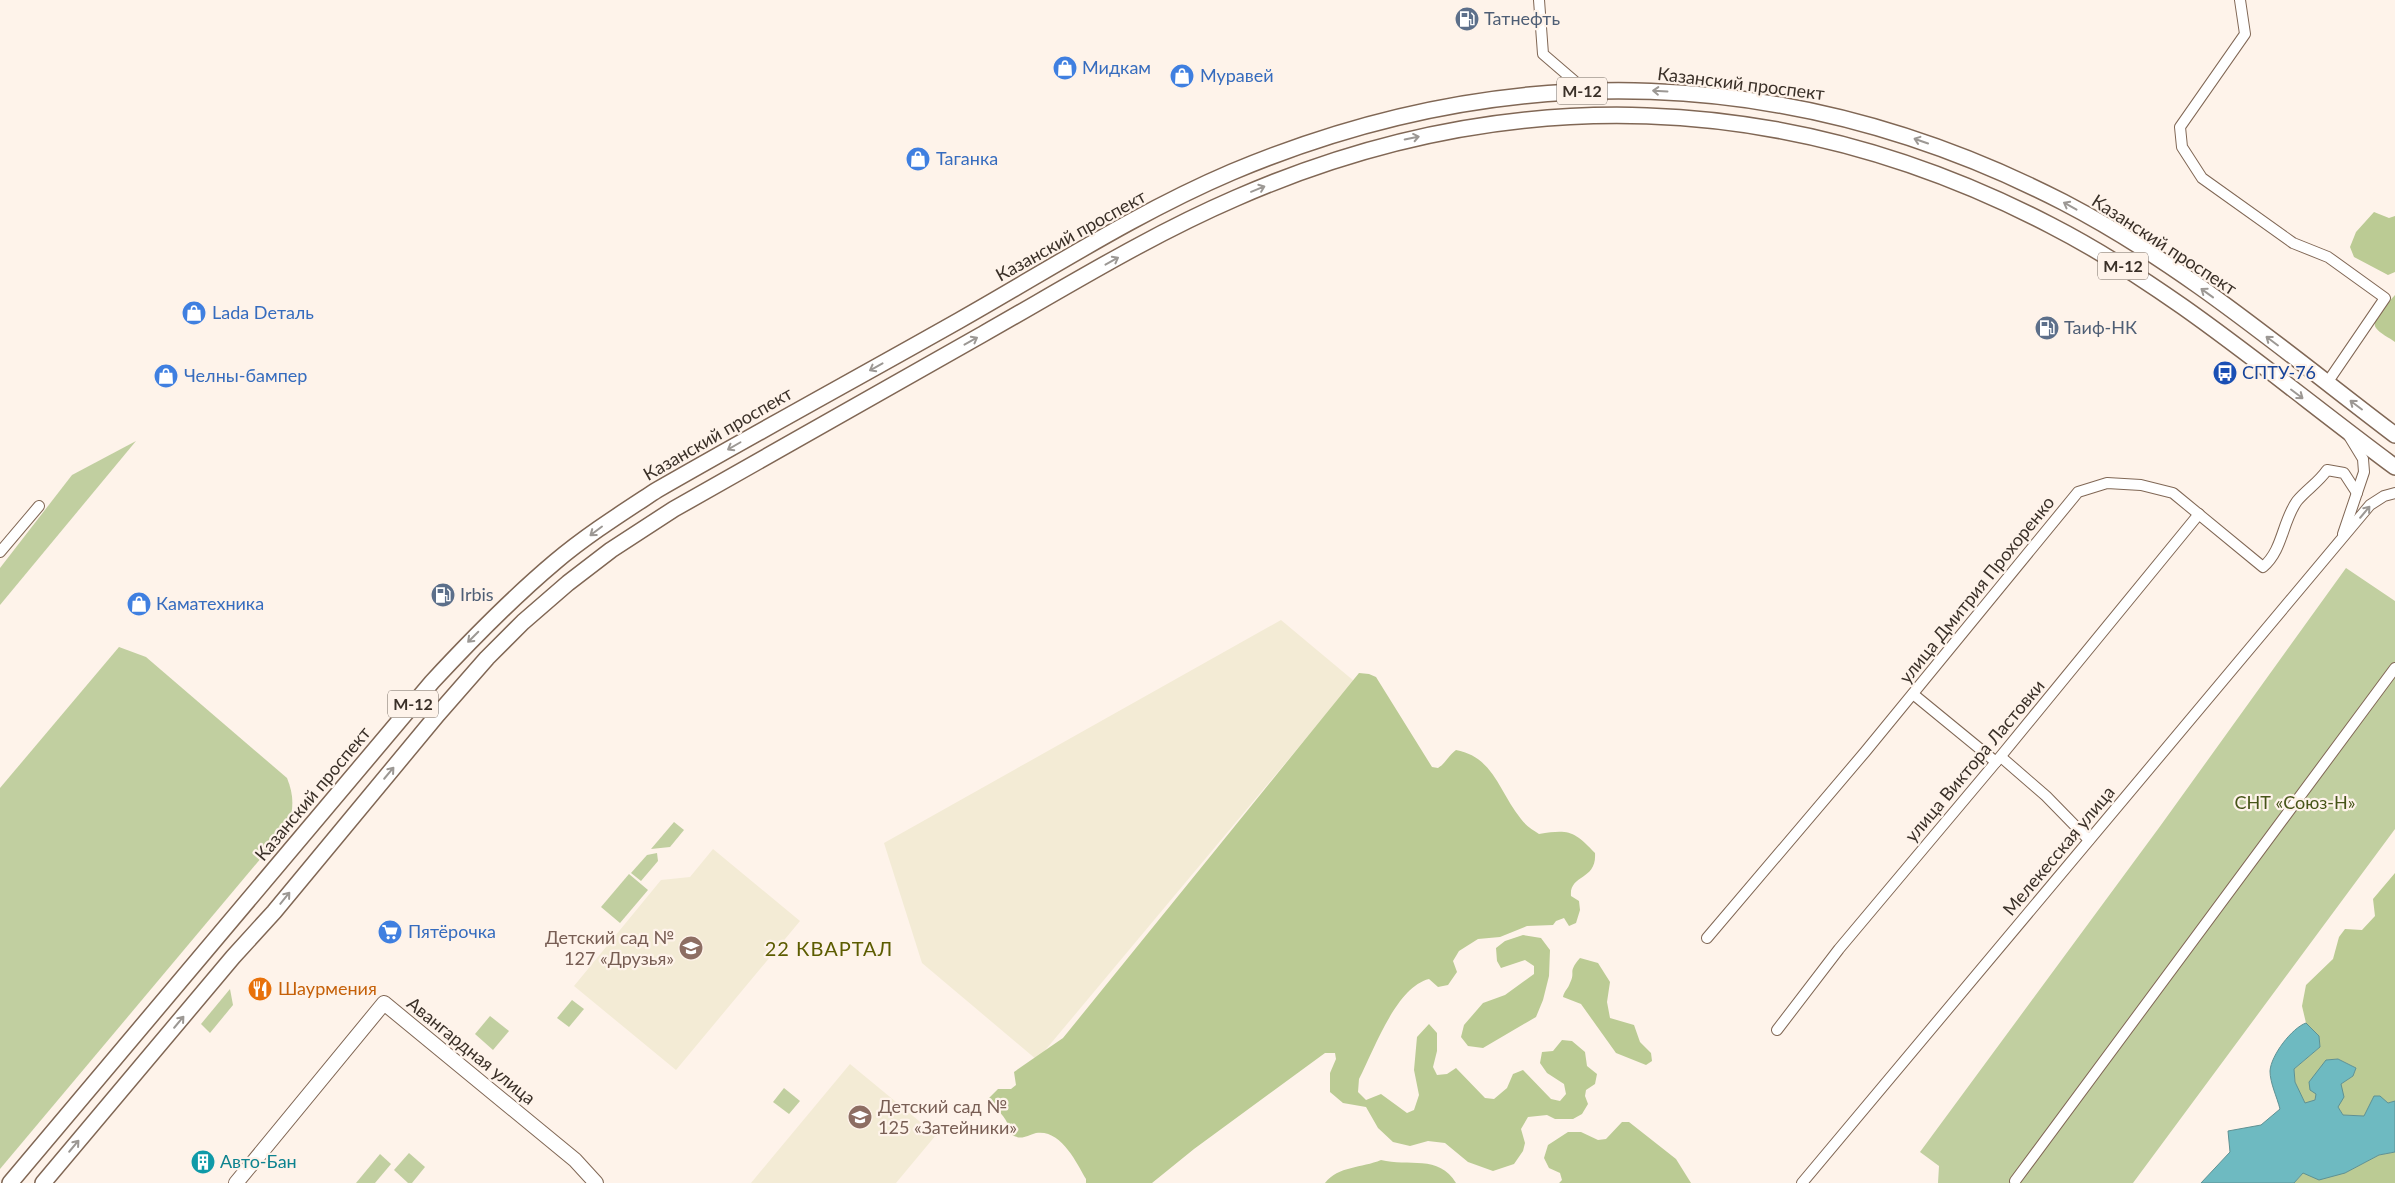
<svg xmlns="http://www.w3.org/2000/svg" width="2395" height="1183" font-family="Lato,sans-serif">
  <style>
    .education { fill: #f3ebd5 }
    .green { fill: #c1cfa0 }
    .forest { fill: #bbcb94 }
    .water { fill: #6ebac1; stroke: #5e9193 }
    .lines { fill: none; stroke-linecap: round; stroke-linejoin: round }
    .street-casing { stroke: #806755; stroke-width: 12 }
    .secondary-casing { stroke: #806755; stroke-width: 16 }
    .primary-casing { stroke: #806755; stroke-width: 18 }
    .street { stroke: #fff; stroke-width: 10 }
    .secondary { stroke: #fff; stroke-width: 14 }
    .primary { stroke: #fff; stroke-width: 15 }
    .oneway { stroke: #9c9894 }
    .labels { text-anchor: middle; stroke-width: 4.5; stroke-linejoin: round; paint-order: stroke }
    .shield { fill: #fef3ea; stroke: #756a62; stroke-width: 1 }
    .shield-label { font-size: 16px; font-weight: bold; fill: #3a3028 }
    .service-label { font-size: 18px; fill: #4e5e75; stroke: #fef3ea; text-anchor: start }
    .shop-label { font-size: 18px; fill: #366cbe; stroke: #fef3ea; text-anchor: start }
    .street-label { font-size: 18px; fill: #3a3028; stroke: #fef3ea }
    .transit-label { font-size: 18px; fill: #164399; stroke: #fef3ea; text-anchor: start }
    .park-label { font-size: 18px; fill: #475519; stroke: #fef3ea }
    .education-label { font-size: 18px; fill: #785e54; stroke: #fef3ea; text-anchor: end }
    .food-label { font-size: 18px; fill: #c56008; stroke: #fef3ea; text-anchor: start }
    .culture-label { font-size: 18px; fill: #0d838f; stroke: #fef3ea; text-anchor: start }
    .quarter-label { font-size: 20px; letter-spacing: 1px; fill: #5c5c01; stroke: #fef3ea }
  </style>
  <rect width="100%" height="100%" fill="#fef3ea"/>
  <g class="education">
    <polygon points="1281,620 1354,681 1037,1060 922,963 884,843"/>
    <polygon points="713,849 800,921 676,1070 574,986 661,880 690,877"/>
    <polygon points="850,1064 936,1135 896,1183 751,1183"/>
  </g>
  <g class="green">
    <polygon points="136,441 0,605 0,568 72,475"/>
    <polygon points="2346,568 2395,601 2395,829 2133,1183 1938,1183 1939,1166 1920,1152 2161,825"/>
    <path d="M119 647 146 657 287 778C294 795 294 809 288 826L0 1169V788Z"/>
    <polygon points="674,822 684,830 670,847 651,849"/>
    <polygon points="657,853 658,861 641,881 631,873 647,855"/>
    <polygon points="629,874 648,890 620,923 601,907"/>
    <polygon points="230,989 233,1005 210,1033 201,1024"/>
    <polygon points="572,1000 584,1009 569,1027 557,1018"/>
    <polygon points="490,1016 509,1031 493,1050 475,1034"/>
    <polygon points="784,1088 800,1101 789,1114 773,1102"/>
    <polygon points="409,1153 425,1167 412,1183 408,1183 394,1170"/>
    <polygon points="380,1154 391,1164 375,1183 356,1183"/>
  </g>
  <g class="forest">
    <polygon points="2374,212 2389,218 2395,216 2395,272 2388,275 2354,257 2350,247 2356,232"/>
    <path d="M2395 295V342C2390 338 2379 333 2376 328 2370 319 2390 301 2395 295Z"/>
    <path d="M1359 673 1369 674 1376 677 1432 767 1438 768C1446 763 1448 756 1456 750 1494 757 1499 792 1521 819 1525 825 1533 830 1539 834 1569 829 1574 831 1595 853 1597 881 1569 874 1571 896L1579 901 1580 910 1576 923 1569 926 1564 918 1556 921 1553 925 1527 926 1500 937 1478 939 1459 951 1453 961 1457 972 1448 985 1438 987 1429 979C1396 987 1374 1050 1359 1079L1358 1092 1366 1100 1381 1094 1407 1113 1414 1110 1419 1095 1414 1070 1417 1037 1429 1024 1437 1033V1051L1433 1067 1437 1075 1447 1074 1456 1068 1485 1098 1494 1099 1507 1088 1513 1074 1523 1070 1551 1099 1560 1101 1566 1094 1564 1084 1547 1073 1540 1063 1542 1052 1553 1051 1562 1040 1572 1041 1585 1052 1587 1066 1597 1074 1595 1084 1586 1090 1585 1096 1588 1104 1582 1114 1573 1119H1555L1547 1115 1528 1117 1521 1129 1525 1143 1523 1151 1514 1164 1493 1171 1468 1162 1445 1143 1428 1141 1410 1146 1393 1142 1378 1128 1366 1107 1343 1103 1330 1092V1073L1336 1059 1335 1053H1325L1194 1149 1152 1183H1086V1179C1076 1162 1061 1129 1036 1133 1026 1136 1021 1141 1011 1134 1008 1120 1001 1111 989 1104V1098L998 1089H1011L1016 1085 1014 1072 1063 1038Z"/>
    <polygon points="2395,873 2395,1101 2388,1103 2380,1097 2364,1116 2343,1115 2338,1107 2341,1084 2353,1076 2356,1068 2338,1059 2326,1060 2315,1100 2305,1104 2295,1082 2294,1069 2320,1047 2319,1036 2306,1023 2302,1006 2306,985 2333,959 2339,937 2345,929 2362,930 2375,916 2373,899"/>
    <polygon points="1523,935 1541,938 1550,950 1549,976 1543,1000 1536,1017 1483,1048 1468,1046 1461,1037 1464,1025 1483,1003 1505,995 1534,974 1534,966 1525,960 1501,968 1497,961 1496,948 1505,941"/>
    <path d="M1580 958 1598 963 1610 982 1607 1002 1610 1018 1634 1025 1640 1042 1651 1053 1652 1061 1646 1065 1616 1053 1581 1004 1563 997C1564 991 1568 989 1570 983 1576 971 1567 973 1580 958Z"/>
    <polygon points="1622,1122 1629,1122 1676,1159 1691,1183 1559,1183 1562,1180 1560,1173 1549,1168 1544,1158 1548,1145 1568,1132 1581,1132 1598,1140 1606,1139"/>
    <polygon points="2395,1152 2395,1183 2294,1183 2303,1173 2345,1173 2379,1155"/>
    <path d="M1381 1160C1408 1167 1439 1154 1456 1183H1325C1338 1166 1362 1168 1381 1160Z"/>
  </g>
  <path class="water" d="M2306 1023 2319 1036 2320 1047 2294 1069 2295 1082 2305 1103 2315 1100 2316 1094 2310 1090 2309 1082 2326 1060 2338 1059 2356 1068 2353 1076 2341 1084 2344 1097 2338 1107 2343 1115 2364 1116 2374 1096H2380L2388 1103 2395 1101V1152L2379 1155 2345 1173 2319 1180 2303 1173 2294 1183H2201L2230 1152 2228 1131 2261 1125 2280 1109C2277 1097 2270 1083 2270 1071 2271 1055 2292 1028 2306 1023Z"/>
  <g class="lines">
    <defs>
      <g id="street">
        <polyline points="1539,0 1543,54 1586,91"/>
        <polyline points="2240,0 2245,34 2180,127 2182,147 2202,178 2293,243 2328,257 2385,298 2327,383"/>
        <polyline points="2343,534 2364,472 2363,459 2349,436"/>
        <polyline points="0,552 39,506"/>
        <polyline points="1913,694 1996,762"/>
        <polyline points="2001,757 2046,796 2089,840"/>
        <path d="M1707 938 1865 752 2078 492 2107 483 2141 485 2173 493 2263 567C2283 550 2282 522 2297 501 2306 490 2319 482 2327 470L2344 473 2357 493"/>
        <polyline points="1777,1030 1839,949 1996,762 2199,514"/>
        <polyline points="2015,1181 2395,668"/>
        <polyline points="1802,1183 2370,505 2384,496 2395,493"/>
      </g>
      <polyline id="secondary" points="236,1183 384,1003 575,1160 596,1183"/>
      <g id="primary">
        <path d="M10 1183 432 682C471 640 511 599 555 562 587 535 622 513 657 490 758 432 859 377 960 320 1050 269 1138 212 1232 172 1510 55 1794 64 2063 202 2183 264 2288 354 2395 435"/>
        <path d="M43 1183 233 957 274 912 438 714 487 658 523 622 568 583 611 550 674 509C777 450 880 392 983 334 1066 287 1148 236 1236 198 1508 79 1788 89 2050 225 2173 288 2284 385 2395 467"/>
      </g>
    </defs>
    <use href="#street" class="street-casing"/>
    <use href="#secondary" class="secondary-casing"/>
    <use href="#primary" class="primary-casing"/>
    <use href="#street" class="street"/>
    <use href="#secondary" class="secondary"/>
    <use href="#primary" class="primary"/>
  </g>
  <defs><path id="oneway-shaft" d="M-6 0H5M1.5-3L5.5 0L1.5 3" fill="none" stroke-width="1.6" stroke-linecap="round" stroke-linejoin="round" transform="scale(1.25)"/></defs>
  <g class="oneway">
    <use href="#oneway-shaft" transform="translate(1660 91) rotate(-177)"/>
    <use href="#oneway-shaft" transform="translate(1412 138) rotate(-12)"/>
    <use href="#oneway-shaft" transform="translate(1921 141) rotate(-161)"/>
    <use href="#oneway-shaft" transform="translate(1258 189) rotate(-22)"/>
    <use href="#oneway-shaft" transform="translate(2070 206) rotate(-151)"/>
    <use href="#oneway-shaft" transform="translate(1112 261) rotate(-29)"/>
    <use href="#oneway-shaft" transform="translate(2207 293) rotate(-144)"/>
    <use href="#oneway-shaft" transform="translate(971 341) rotate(-29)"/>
    <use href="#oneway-shaft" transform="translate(2272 341) rotate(-143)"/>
    <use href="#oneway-shaft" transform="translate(876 367) rotate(151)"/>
    <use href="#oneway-shaft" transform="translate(2297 394) rotate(37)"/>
    <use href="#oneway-shaft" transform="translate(2356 405) rotate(-143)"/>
    <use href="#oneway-shaft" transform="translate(734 446) rotate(150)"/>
    <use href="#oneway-shaft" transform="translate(2365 512) rotate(-50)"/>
    <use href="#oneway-shaft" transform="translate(596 531) rotate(143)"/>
    <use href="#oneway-shaft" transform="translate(473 637) rotate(135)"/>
    <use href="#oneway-shaft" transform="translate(389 773) rotate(-50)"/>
    <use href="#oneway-shaft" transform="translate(285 898) rotate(-51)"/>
    <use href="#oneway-shaft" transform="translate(179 1022) rotate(-50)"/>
    <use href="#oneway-shaft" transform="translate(74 1146) rotate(-50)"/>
  </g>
  <defs>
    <symbol id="fuel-disc" viewBox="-11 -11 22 22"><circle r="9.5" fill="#5c6f8a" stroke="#fef3ea"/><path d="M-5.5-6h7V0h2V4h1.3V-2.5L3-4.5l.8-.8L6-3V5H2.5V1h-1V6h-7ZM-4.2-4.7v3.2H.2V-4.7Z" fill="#fff"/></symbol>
    <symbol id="shop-disc" viewBox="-11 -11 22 22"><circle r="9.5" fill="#3f7fe0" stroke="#fef3ea"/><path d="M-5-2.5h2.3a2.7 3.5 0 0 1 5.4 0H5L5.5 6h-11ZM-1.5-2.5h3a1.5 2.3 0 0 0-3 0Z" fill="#fff"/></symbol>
    <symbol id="bus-disc" viewBox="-11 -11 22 22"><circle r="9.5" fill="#1a4fb4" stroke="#fef3ea"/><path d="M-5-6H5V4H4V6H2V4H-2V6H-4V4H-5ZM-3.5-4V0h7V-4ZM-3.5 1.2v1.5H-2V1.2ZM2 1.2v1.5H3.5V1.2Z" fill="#fff"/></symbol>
    <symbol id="supermarket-disc" viewBox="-11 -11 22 22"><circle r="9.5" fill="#3f7fe0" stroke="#fef3ea"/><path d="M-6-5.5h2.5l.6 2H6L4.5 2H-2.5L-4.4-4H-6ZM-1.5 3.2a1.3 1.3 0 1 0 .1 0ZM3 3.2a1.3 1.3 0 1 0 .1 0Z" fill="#fff"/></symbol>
    <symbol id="school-disc" viewBox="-11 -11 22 22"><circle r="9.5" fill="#8d6e63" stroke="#fef3ea"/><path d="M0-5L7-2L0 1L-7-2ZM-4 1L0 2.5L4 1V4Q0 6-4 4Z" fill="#fff"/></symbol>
    <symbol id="restaurant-disc" viewBox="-11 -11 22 22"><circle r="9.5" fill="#e8710a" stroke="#fef3ea"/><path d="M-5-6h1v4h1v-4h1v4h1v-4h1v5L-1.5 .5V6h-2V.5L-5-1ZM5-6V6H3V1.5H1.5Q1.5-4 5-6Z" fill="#fff"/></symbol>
    <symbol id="building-disc" viewBox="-11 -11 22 22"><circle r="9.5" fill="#0f9aa8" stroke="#fef3ea"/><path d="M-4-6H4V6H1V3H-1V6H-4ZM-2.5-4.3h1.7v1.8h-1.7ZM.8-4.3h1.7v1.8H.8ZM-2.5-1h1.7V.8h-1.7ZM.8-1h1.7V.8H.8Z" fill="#fff"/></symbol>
  </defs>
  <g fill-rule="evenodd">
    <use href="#fuel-disc" x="1453" y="5" width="28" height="28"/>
    <use href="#shop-disc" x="1051" y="54" width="28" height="28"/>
    <use href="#shop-disc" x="1168" y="62" width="28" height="28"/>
    <use href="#shop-disc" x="904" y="145" width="28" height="28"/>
    <use href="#shop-disc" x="180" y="299" width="28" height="28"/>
    <use href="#fuel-disc" x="2033" y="314" width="28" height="28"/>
    <use href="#bus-disc" x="2211" y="359" width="28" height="28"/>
    <use href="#shop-disc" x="152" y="362" width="28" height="28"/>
    <use href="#fuel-disc" x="429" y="581" width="28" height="28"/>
    <use href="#shop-disc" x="125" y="590" width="28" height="28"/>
    <use href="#supermarket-disc" x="376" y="918" width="28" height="28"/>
    <use href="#school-disc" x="677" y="934" width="28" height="28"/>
    <use href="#restaurant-disc" x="246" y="975" width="28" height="28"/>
    <use href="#school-disc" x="846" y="1103" width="28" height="28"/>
    <use href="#building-disc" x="189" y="1148" width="28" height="28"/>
  </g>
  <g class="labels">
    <g class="shield">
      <rect x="1557" y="77.5" width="50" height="27" rx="4"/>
      <rect x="2098" y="252.5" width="50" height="27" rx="4"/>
      <rect x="388" y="690.5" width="50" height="27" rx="4"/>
    </g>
    <g class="shield-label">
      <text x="1582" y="97">М-12</text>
      <text x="2123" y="272">М-12</text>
      <text x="413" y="710">М-12</text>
    </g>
    <g class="service-label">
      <text x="1484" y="25">Татнефть</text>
      <text x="2064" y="334">Таиф-НК</text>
      <text x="460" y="601">Irbis</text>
    </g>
    <g class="shop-label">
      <text x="1082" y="74">Мидкам</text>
      <text x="1200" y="82">Муравей</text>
      <text x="936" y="165">Таганка</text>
      <text x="212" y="319">Lada Dеталь</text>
      <text x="184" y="382">Челны-бампер</text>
      <text x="156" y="610">Каматехника</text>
      <text x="408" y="938">Пятёрочка</text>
    </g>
    <g class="street-label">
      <text transform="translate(1741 84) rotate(7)" y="6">Казанский проспект</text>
      <text transform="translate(1071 236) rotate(-29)" y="6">Казанский проспект</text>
      <text transform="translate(2164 245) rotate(33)" y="6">Казанский проспект</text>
      <text transform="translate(718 434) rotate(-30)" y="6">Казанский проспект</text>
      <text transform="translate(1977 590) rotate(-51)" y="6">улица Дмитрия Прохоренко</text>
      <text transform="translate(1975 761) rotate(-50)" y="6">улица Виктора Ластовки</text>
      <text transform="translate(313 794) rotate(-50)" y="6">Казанский проспект</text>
      <text transform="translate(2059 851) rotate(-50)" y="6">Мелекесская улица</text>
      <text transform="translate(471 1051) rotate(39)" y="6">Авангардная улица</text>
    </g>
    <g class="transit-label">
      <text x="2242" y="379">СПТУ-76</text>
    </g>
    <g class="park-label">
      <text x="2295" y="809">СНТ «Союз-Н»</text>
    </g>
    <g class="education-label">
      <text x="674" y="944">Детский сад №<tspan x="674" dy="21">127 «Друзья»</tspan></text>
      <text x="878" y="1113" text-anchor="start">Детский сад №<tspan x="878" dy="21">125 «Затейники»</tspan></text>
    </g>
    <g class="food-label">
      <text x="278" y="995">Шаурмения</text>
    </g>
    <g class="culture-label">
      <text x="220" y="1168">Авто-Бан</text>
    </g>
    <g class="quarter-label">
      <text x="829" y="956">22 КВАРТАЛ</text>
    </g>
  </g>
</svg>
